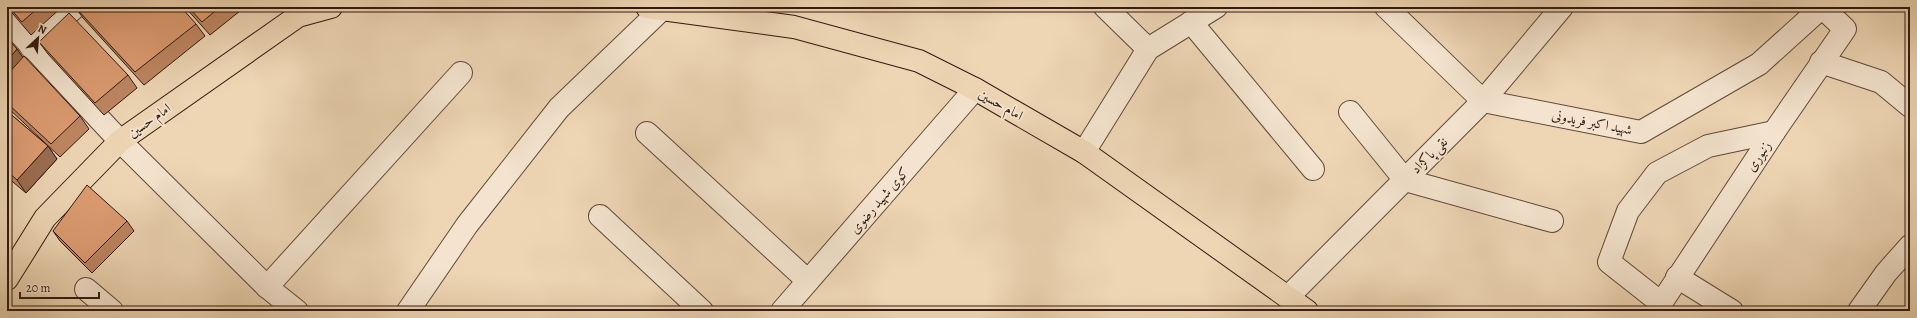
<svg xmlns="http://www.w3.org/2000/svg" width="1917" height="318" font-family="Alegreya,Amiri,serif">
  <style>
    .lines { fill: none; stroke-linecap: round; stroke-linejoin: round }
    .minor-casing { stroke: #604939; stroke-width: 24 }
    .major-casing { stroke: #301a10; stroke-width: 24 }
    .minor { stroke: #f4e4cf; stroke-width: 22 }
    .major { stroke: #eed6b5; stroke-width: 22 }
    .wall { fill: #be8662; stroke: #301a10 }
    .shaded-wall { fill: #9b6d50; stroke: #301a10 }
    .building { fill: #dd9c72; stroke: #301a10 }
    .labels { text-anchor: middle; stroke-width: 3.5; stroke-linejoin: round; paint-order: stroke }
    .street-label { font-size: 14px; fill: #301a10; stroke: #f4e4cf }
  </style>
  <rect width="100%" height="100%" fill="#eed6b5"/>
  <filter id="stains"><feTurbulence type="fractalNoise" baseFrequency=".005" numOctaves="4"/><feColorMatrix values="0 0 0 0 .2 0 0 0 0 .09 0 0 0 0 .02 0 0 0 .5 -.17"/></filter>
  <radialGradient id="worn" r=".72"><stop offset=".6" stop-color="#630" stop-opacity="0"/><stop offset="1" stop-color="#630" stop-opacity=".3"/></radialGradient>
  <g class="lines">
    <defs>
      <g id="minor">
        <polyline points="1105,7 1148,49 1216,7"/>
        <polyline points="1386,7 1483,101 1641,132 1759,64 1822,7"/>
        <polyline points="7,20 120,141 267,287 297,311"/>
        <polyline points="1191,22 1313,169"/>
        <polyline points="31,47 75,7"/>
        <polyline points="1821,62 1881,82 1910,106"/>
        <polyline points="1350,112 1405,180 1552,221"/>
        <polyline points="647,133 808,281"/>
        <polyline points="1084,152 1148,49"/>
        <polyline points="600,216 702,311"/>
        <polyline points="1677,277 1732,311"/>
        <polyline points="267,287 461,73"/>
        <polyline points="86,289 112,311"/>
        <polyline points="1288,297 1483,101 1562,7"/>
        <polyline points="1661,303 1609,262 1628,211 1657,173 1708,146 1774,132"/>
        <polyline points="408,311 467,225 559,108 664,7"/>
        <polyline points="782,311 975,89"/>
        <polyline points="1656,311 1774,132 1845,29 1822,7"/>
        <polyline points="1859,311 1886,273 1910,246"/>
      </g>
      <g id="major">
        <polyline points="647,7 794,27 919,61 975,89 1084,152 1307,311"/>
        <polyline points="7,279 45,218 120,141 298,16 331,7"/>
      </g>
    </defs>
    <use href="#minor" class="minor-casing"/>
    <use href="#major" class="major-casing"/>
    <use href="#minor" class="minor"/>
    <use href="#major" class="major"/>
  </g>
  <g class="wall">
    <polygon points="7,7 62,7 31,35"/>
    <polygon points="75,7 196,24 205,36 144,85 83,18"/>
    <polygon points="185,7 245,7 210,35"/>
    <polygon points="7,38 17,49 23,58 80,116 89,129 60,157 7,107"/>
    <polygon points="39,42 128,75 137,88 104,115 48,54"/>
    <polygon points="7,111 48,146 57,159 26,193 7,177"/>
    <polygon points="127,221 134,231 92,273 60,241 53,231"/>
  </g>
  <g class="shaded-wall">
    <polygon points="17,49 26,62 7,84 7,61"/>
    <polygon points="48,146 57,159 26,193 17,180"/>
  </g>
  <g class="building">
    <polygon points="9,7 39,7 22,22"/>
    <polygon points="75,7 181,7 196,24 135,72"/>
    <polygon points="188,7 220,7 202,22"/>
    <polygon points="69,13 128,75 95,103 39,42"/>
    <polygon points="7,38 17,49 7,61"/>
    <polygon points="24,56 80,116 51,144 7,103 7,75"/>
    <polygon points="7,111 48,146 17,180 7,171"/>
    <polygon points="87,185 127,221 85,263 53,231"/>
  </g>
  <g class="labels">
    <g class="street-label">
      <text transform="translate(1001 104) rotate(30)" y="5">امام حسین</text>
      <text transform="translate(149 120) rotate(-35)" y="5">امام حسین</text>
      <text transform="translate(1592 122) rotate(11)" y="5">شهید اکبر فریدونی</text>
      <text transform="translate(1429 155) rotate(-45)" y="5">نقی پاکزاد</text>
      <text transform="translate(1758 156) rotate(-56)" y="5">زنبوری</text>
      <text transform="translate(879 200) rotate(-49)" y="5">کوی شهید رضوی</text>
    </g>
  </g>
  <rect width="1917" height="318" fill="none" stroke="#eed6b5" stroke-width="24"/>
  <rect x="8" y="8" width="1901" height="302" fill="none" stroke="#301a10" stroke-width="2"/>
  <rect x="12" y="12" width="1893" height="294" fill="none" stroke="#301a10"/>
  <g transform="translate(38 38) rotate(26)" stroke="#f4e4cf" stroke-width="3" paint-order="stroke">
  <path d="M0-3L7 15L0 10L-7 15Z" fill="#301a10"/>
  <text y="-6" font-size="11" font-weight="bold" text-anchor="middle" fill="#301a10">N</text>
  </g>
  <path d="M20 292v6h79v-6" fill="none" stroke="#301a10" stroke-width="2"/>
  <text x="26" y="292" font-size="12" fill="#301a10" stroke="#f4e4cf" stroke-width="3" paint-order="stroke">20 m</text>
  <rect width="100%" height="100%" filter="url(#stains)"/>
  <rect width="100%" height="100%" fill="url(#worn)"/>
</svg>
